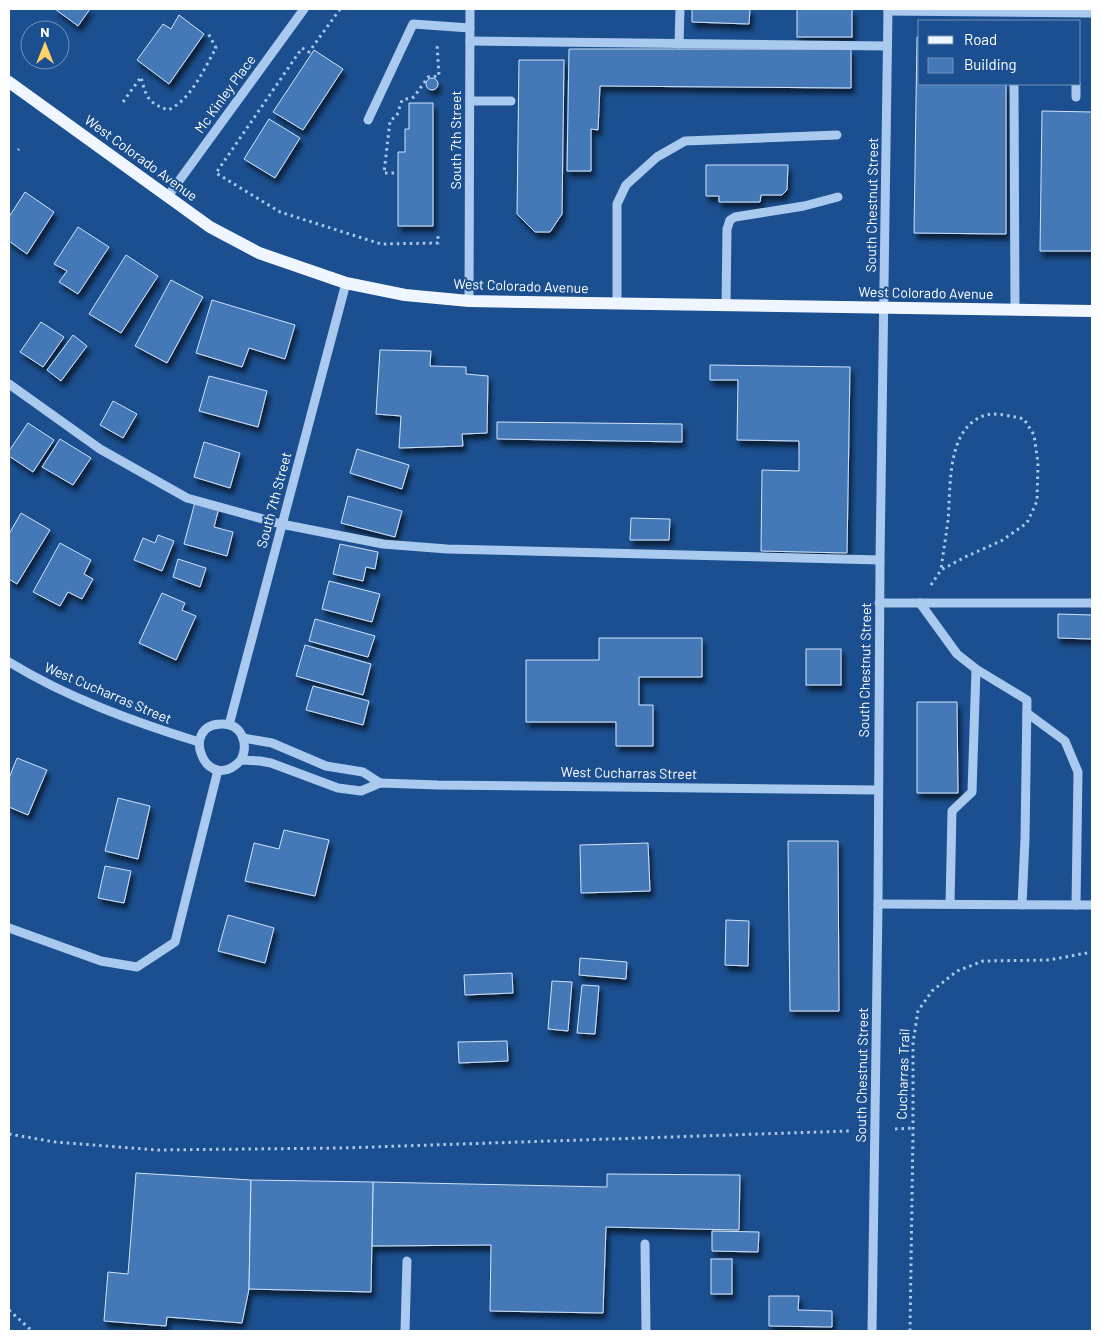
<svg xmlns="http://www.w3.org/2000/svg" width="1101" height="1340" font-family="Barlow,sans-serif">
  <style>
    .building { fill: #4478b7; stroke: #cfe3fa; filter: url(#shadow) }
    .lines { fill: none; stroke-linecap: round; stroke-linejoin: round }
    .path { stroke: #a9c9ee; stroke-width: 3; stroke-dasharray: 2.5 4; stroke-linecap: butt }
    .minor { stroke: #a9c9ee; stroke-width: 9 }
    .major { stroke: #f0f6ff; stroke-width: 12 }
    .labels { text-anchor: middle; stroke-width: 4; stroke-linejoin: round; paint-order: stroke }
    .street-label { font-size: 14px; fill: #fff; stroke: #1b4f8f }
  </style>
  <defs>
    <filter id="shadow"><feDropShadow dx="3" dy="5.5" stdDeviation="2.5" flood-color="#0009"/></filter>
  </defs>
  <rect width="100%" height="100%" fill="#1b4f8f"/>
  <g class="building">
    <polygon points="55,9 90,9 78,26"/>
    <polygon points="692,9 750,9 749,24 692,22"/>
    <rect x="797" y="9" width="55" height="28"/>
    <polygon points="179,15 204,34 169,84 137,60 163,24 171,29"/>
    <polygon points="917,37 920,38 920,84 1006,84 1006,234 914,233"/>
    <polygon points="569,49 851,49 851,88 600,86 598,130 591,129 591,171 567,171"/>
    <polygon points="314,50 343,69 303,130 273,112"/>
    <polygon points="519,60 564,60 562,214 550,232 535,232 517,214"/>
    <circle cx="432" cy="84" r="6"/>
    <polygon points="409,103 433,103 433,226 398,226 398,152 405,152 405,129 409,129"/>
    <polygon points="1042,111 1092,112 1092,251 1040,251"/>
    <polygon points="269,119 300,138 275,178 244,159"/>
    <polygon points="706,165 788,165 787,190 782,195 761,195 760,202 719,202 719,196 706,196"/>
    <polygon points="25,192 54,212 27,254 9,241 9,217"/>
    <polygon points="78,227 109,247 78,294 59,282 67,271 54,264"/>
    <polygon points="126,255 158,276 121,333 89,314"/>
    <polygon points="171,280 203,297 167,363 135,346"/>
    <polygon points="212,300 295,325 285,359 249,348 242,367 196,353"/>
    <polygon points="41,322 64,337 43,367 20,352"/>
    <polygon points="73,335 87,346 61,381 47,370"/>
    <polygon points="380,350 431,351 430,366 466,367 466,374 488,376 487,433 462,434 463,446 399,448 401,416 376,414"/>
    <polygon points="710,365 850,367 847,553 761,551 762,470 799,471 799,441 737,440 738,380 710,380"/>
    <polygon points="209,376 267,391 258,427 199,411"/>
    <polygon points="113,401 137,414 123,438 100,425"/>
    <polygon points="497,422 682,424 682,442 497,439"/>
    <polygon points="28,423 54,440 33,472 9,456 9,451"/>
    <polygon points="60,439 91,458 73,485 42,467"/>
    <polygon points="204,442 240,453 230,488 194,477"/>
    <polygon points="357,449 409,465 402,489 350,473"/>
    <polygon points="348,496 402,511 395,537 341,523"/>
    <polygon points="195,502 219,508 214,527 233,532 227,556 184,544"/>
    <polygon points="21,513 50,530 17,584 9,579 9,534"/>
    <polygon points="631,518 670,519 669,540 630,540"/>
    <polygon points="158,535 174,541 162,571 134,560 143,538 155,543"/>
    <polygon points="60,543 91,560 84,574 93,579 82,599 68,592 60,606 33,592"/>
    <polygon points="340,544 378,552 375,569 366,567 363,581 333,574"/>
    <polygon points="178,559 206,568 200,587 173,577"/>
    <polygon points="329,581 380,594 372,622 322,609"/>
    <polygon points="162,593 185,603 182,610 196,616 176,660 139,643"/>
    <polygon points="1058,614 1092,615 1092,639 1058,638"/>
    <polygon points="315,619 375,636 368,657 309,641"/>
    <polygon points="599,638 702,638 702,677 639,677 639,705 653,705 653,746 616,746 616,722 526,722 526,660 599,660"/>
    <polygon points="305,645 371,664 363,695 296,676"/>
    <rect x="806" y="649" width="35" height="36"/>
    <polygon points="313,686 369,701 363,725 306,710"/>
    <polygon points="917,702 957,702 958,793 917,793"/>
    <polygon points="17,758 47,770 28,815 9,807 9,778"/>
    <polygon points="118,798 150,806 138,859 105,851"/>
    <polygon points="284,830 329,840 315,896 245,881 254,843 279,849"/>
    <polygon points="788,841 838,841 839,1011 790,1011"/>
    <polygon points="648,843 650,891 581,893 580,845"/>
    <polygon points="105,866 131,871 124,903 98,898"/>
    <polygon points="228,915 274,928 265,963 218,951"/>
    <polygon points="726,920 749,921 748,966 725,965"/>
    <polygon points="580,958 627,962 626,979 579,975"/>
    <polygon points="512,973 513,993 465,995 464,975"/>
    <polygon points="552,981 572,982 568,1031 548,1029"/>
    <polygon points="582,985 599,986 595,1034 577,1033"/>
    <polygon points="507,1041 508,1061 459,1063 458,1042"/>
    <polygon points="136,1173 251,1180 249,1289 242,1323 167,1317 166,1326 104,1321 108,1272 128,1274"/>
    <polygon points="607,1174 740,1175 739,1230 606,1227 603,1313 490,1311 491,1245 372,1246 373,1182 607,1187"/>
    <polygon points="251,1180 373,1182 371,1292 249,1289"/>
    <polygon points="712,1231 759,1232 758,1252 712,1251"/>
    <rect x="711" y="1259" width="21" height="35"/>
    <polygon points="769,1296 799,1296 798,1310 832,1311 832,1327 769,1326"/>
  </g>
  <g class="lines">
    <g class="path">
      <polyline points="340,9 309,52 302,48 216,173 280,212 381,244 438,243 438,234"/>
      <path d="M123 102 141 77C146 97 148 103 168 110 191 100 204 69 216 48L207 31"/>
      <polyline points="18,150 19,149"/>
      <polyline points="394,173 384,173 390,121 397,115 402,100 414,97 428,77 439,76 437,44"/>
      <path d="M931 585 941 570 965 557 1001 541 1027 523 1037 501 1038 463 1034 435 1024 419C1014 417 993 411 983 416 946 430 951 488 948 520 946 537 943 553 941 570"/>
      <polyline points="895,1129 913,1128"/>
      <polyline points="9,1134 55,1142 158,1150 342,1148 849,1131"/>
      <polyline points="9,1310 32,1331"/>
      <polyline points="910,1331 913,1132 913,1043 918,1011 932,991 957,971 983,961 1049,960 1092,952"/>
    </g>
    <g class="minor">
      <polyline points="888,11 1092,13"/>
      <polyline points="470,41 887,46"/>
      <polyline points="679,44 680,9"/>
      <polyline points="1014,84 1015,310"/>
      <polyline points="1076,84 1076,97"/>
      <polyline points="470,101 511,101"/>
      <polyline points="368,120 413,24 470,28"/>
      <polyline points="168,196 304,9"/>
      <polyline points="469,301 470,9"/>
      <polyline points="617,304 617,204 626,185 657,157 685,141 837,135"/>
      <polyline points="726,305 727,229 730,220 735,217 804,206 838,197"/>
      <polyline points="9,384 100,449 187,498 281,524 383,544 447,549 880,560"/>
      <polyline points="879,603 1092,603"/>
      <polyline points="920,603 957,654 976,669 1027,700 1025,839 1022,905"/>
      <path d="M9 662C68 698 134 722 199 742"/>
      <polyline points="1027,713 1065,741 1078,772 1076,905"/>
      <polyline points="229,725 346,283"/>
      <polyline points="243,738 272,743 326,766 363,772 380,783"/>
      <path d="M241 760C249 744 242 723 221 724 178 725 207 797 241 760L260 761 271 763 338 788 361 791 380 783 438 785 877 790"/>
      <polyline points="878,904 1092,905"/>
      <polyline points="950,904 952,811 972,792 976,669"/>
      <polyline points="9,928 101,961 137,967 175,942 218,770"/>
      <polyline points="645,1244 646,1331"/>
      <polyline points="405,1331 407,1261"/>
      <polyline points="872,1331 878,904 880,560 888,9"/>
    </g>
    <polyline class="major" points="9,82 210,227 259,253 346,283 405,295 469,301 1092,311"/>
  </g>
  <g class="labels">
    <g class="street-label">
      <text transform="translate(225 94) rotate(-54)" y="5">Mc Kinley Place</text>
      <text transform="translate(456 140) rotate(-90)" y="5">South 7th Street</text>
      <text transform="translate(141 158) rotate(36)" y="5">West Colorado Avenue</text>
      <text transform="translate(872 205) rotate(-89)" y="5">South Chestnut Street</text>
      <text transform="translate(521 286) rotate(2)" y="5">West Colorado Avenue</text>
      <text transform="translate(926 293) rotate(1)" y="5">West Colorado Avenue</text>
      <text transform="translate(274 500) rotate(-75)" y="5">South 7th Street</text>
      <text transform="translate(865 670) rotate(-89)" y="5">South Chestnut Street</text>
      <text transform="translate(108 693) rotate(23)" y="5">West Cucharras Street</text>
      <text transform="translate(629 773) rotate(1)" y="5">West Cucharras Street</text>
      <text transform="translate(903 1074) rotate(-88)" y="5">Cucharras Trail</text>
      <text transform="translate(862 1075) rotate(-89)" y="5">South Chestnut Street</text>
    </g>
  </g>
  <rect width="1101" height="1340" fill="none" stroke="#ffffff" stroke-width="20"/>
  <rect x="918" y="20" width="162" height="65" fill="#1b4f8f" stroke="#7695bc"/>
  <rect x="928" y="36" width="25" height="8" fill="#f0f6ff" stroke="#7695bc"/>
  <text x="964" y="45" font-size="15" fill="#ffffff">Road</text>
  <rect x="928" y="58" width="25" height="15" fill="#4478b7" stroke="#7695bc"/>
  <text x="964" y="70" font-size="15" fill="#ffffff">Building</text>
  <g transform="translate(45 45)"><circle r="24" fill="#1b4f8f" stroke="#7695bc"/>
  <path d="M0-4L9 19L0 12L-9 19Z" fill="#ffd166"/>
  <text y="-8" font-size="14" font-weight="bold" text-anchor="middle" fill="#ffffff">N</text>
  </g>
</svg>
